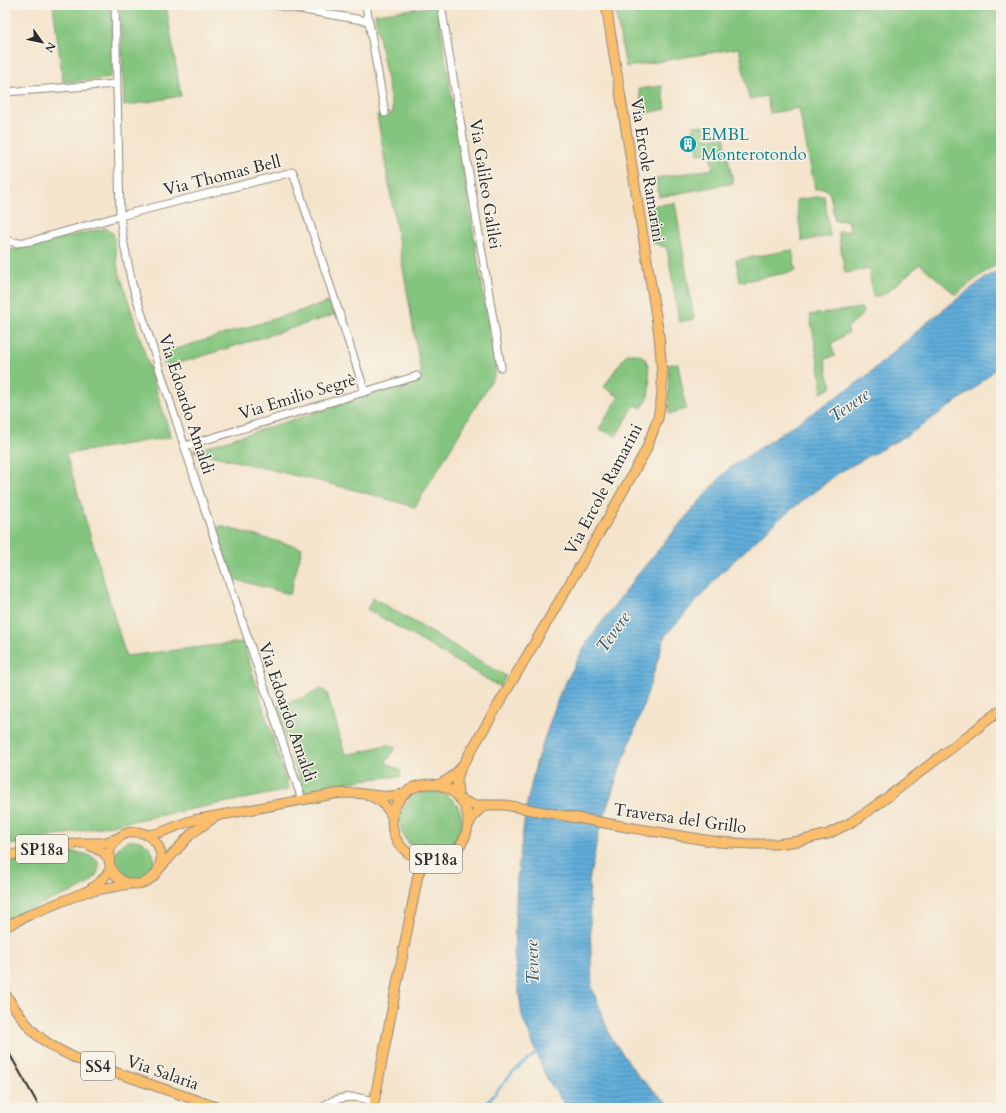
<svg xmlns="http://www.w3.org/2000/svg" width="1006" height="1113" font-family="Cardo,serif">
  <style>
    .grass { fill: #83c57e; stroke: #577854 }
    .water { fill: url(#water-rules); stroke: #466c82 }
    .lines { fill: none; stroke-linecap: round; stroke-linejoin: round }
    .stream { stroke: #61adda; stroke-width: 2 }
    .minor-casing { stroke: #90887c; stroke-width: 9 }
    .major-casing { stroke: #90887c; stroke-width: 11 }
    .minor { stroke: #fff; stroke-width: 7 }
    .major { stroke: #fabe6d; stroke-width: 9 }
    .rail { stroke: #2b2b2b; stroke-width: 2 }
    .labels { text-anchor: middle; stroke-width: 3; stroke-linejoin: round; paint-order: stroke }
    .shield { fill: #f7f3e8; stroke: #686764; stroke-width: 1 }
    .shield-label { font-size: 16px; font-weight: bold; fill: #2b2b2b }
    .culture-label { font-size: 17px; fill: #0d838f; stroke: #f7f3e8; text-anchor: start }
    .street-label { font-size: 17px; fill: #2b2b2b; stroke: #f7f3e8 }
    .water-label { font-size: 18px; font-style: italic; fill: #3e5868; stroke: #f7f3e8 }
  </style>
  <defs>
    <pattern id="water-rules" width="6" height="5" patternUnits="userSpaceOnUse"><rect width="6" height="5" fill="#61adda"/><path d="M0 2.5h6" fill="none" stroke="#508db1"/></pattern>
  </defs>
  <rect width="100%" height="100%" fill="#f7f3e8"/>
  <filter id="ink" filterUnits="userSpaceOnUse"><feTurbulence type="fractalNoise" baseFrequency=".025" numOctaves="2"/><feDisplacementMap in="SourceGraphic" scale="8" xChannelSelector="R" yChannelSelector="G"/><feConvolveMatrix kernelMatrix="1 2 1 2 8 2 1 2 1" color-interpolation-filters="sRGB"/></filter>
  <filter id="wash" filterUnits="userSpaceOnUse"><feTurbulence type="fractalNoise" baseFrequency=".012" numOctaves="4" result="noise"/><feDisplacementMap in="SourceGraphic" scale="16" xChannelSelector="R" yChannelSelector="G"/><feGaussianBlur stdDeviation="0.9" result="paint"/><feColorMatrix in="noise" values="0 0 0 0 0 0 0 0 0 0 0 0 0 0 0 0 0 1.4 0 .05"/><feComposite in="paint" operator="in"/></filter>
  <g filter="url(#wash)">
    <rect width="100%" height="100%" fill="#f4e4cc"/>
    <g class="grass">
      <polygon points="53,5 111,5 112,71 110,77 105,79 63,82"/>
      <polygon points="120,5 166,5 181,96 124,106"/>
      <polygon points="614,5 1001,5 1001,260 964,288 956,295 920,264 885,294 873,297 869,269 845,273 838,232 850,231 848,220 835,221 830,194 824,188 815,189 799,108 770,113 767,96 749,99 739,48 626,67"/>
      <polygon points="437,6 496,373 415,507 355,490 193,451 422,379 377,115 393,113 375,14"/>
      <polygon points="662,86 666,109 643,114 639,89"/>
      <polygon points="704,125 707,139 724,136 733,183 659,197 656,178 713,169 710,153 698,154 693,126"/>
      <polygon points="824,196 830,236 802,241 796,200"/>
      <polygon points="675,203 694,319 679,322 667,248 651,242 648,206"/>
      <polygon points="106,228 113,233 118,268 171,437 66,454 126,656 243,642 289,790 5,846 5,251"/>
      <polygon points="792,250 796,271 740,282 736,260"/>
      <polygon points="329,302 334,315 190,360 165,366 163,353"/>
      <polygon points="861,308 864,313 847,328 849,332 831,344 835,356 825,359 828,375 832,387 821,393 822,384 810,315"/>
      <path d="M627 354C633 354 639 353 643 357 651 362 650 388 648 397 647 401 644 405 642 408L635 405 616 436 599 429 619 397 604 387 615 370Z"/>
      <polygon points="678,363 686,409 669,414 668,365"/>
      <polygon points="220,526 302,548 290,594 233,579 216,529"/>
      <polygon points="373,598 506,676 500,687 367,609"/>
      <path d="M322 689 327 693 345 754C350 754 356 753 361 752 373 750 385 741 396 747L386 762 401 771 400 777C370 777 336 784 307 792L303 791 276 707 302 698Z"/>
      <circle cx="431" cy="822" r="31"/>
      <circle cx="134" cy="860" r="20"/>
      <path d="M63 852C74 852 91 852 98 862 100 865 99 868 98 871 92 890 60 895 44 903 31 908 18 916 5 922V862Z"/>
    </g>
    <polygon class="water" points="1001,270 1001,364 973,390 911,433 840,472 779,519 721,573 665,636 642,710 617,777 599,831 589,881 592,988 610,1036 639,1077 673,1108 567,1108 547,1079 522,1016 514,953 517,878 526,808 536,763 560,693 587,642 635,578 684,519 727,470 863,379 925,324 986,277"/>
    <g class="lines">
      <polyline class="stream" points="481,1108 491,1098 513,1072 538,1051"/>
    </g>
  </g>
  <g filter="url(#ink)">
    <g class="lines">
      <defs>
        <g id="minor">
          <polyline points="115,5 120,216 123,239 132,284 207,516 302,800"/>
          <polyline points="275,5 368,21"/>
          <polyline points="366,5 385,113"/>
          <polyline points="441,5 501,367"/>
          <polyline points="5,92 116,84"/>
          <polyline points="5,240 17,243 32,241 120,216 293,172 365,392"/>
          <polyline points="185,446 417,376"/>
          <path d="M322 1108C336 1095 357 1095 374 1102"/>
        </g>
        <g id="major">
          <circle cx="430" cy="822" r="38"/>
          <polyline points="438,785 449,779 461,768 607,520 646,450 658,418 662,395 662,372 659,335 606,5"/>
          <path d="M372 797C382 800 388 808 393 818"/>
          <polyline points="458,797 457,781 460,769"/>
          <polyline points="460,799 473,805 505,805 627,827 718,842 750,844 777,844 799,841 828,834 854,821 885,799 1001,710"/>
          <path d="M468 826C472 817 478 809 487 805"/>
          <circle cx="135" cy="858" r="26"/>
          <path d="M147 835C165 834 177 824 194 820L334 794C341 793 349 793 356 793 373 795 389 799 406 793"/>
          <polyline points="89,845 103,852 109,859"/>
          <polyline points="5,856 80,843 103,843 118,838"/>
          <polyline points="159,869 191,834 212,819"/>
          <polyline points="88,891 102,880 111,869"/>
          <polyline points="5,927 31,914 85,892 129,884"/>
          <path d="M5 994C14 1007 23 1021 34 1032 46 1044 61 1051 77 1059L219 1108"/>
          <polyline points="373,1108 418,875 422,866 428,860"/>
        </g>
      </defs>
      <use href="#minor" class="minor-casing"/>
      <use href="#major" class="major-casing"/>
      <use href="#minor" class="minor"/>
      <use href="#major" class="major"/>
      <polyline class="rail" points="5,1046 40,1108"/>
    </g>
  </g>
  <defs>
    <symbol id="building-disc" viewBox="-11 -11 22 22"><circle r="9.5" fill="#0f9aa8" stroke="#f7f3e8"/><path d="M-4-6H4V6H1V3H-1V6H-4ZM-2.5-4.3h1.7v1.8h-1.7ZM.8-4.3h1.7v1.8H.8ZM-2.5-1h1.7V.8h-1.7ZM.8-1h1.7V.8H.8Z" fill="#fff"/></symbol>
  </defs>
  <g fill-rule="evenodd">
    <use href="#building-disc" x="678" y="134" width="20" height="20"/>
  </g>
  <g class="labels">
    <g class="shield">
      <rect x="16" y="835" width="52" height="28" rx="3"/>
      <rect x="410" y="845" width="52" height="28" rx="3"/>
      <rect x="81" y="1052" width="34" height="28" rx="3"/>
    </g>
    <g class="shield-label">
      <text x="42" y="855">SP18a</text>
      <text x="436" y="865">SP18a</text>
      <text x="98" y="1072">SS4</text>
    </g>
    <g class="culture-label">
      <text x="701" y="140">EMBL<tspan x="701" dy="20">Monterotondo</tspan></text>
    </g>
    <g class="street-label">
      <text transform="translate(648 170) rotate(81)" y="6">Via Ercole Ramarini</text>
      <text transform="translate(222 175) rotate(-14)" y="6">Via Thomas Bell</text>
      <text transform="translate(486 184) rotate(81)" y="6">Via Galileo Galilei</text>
      <text transform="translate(297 396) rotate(-17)" y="6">Via Emilio Segrè</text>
      <text transform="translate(187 404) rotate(72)" y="6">Via Edoardo Amaldi</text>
      <text transform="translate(603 489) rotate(-62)" y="6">Via Ercole Ramarini</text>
      <text transform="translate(288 712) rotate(71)" y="6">Via Edoardo Amaldi</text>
      <text transform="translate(680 818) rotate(8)" y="6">Traversa del Grillo</text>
      <text transform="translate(163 1072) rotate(19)" y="6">Via Salaria</text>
    </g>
    <g class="water-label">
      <text transform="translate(849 405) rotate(-35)" y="6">Tevere</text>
      <text transform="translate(613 632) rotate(-55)" y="6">Tevere</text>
      <text transform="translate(532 962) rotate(-92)" y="6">Tevere</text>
    </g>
  </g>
  <rect width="1006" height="1113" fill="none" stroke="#f7f3e8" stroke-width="20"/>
  <g transform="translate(42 42) rotate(123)" stroke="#f7f3e8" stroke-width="3" paint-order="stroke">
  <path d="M0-3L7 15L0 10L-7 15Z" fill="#2b2b2b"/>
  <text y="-6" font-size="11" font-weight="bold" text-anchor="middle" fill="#2b2b2b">N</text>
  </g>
</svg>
